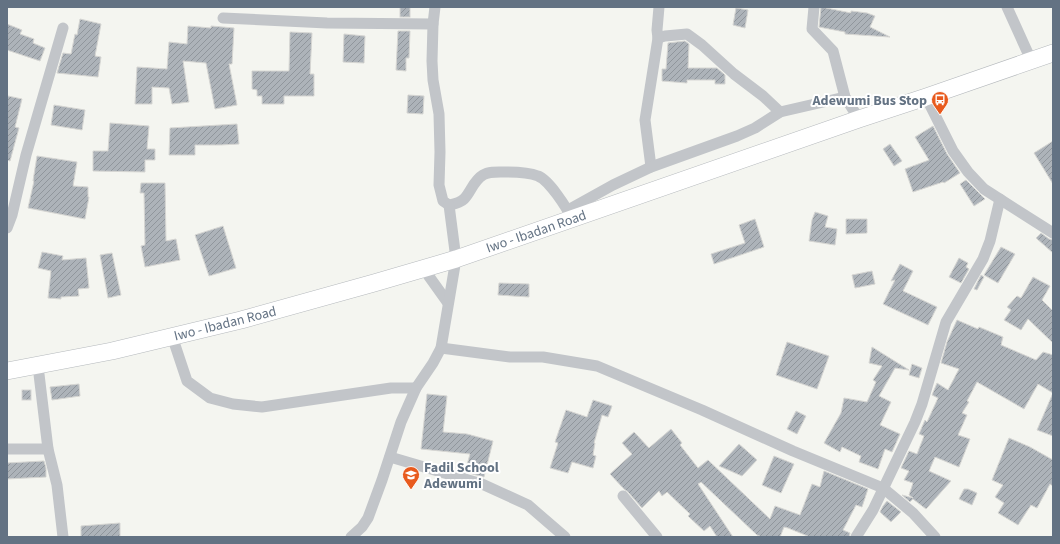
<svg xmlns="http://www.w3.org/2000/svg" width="1060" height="544" font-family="'Source Sans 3',sans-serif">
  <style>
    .building { fill: url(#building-hatch); stroke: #d6d6d3 }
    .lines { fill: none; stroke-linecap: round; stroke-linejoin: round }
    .primary-casing { stroke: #b5b9bd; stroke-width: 18 }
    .minor { stroke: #c2c5c9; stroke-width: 11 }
    .primary { stroke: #fff; stroke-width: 17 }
    .labels { text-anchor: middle; stroke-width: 4; stroke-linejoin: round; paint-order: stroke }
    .poi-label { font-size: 14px; font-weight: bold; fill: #637283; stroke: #fff; text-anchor: end }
    .street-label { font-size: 14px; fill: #637283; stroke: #fff }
  </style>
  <defs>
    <pattern id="building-hatch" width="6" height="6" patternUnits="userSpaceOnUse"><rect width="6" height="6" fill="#adb3b9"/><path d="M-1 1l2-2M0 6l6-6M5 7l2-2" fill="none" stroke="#90969c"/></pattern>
  </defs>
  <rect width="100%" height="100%" fill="#f4f5f0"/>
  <g class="building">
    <rect x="400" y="7" width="10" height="10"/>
    <polygon points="821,7 851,13 851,11 867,13 875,16 870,27 890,37 845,34 845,32 819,27"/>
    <polygon points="736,8 748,10 745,28 733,25"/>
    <polygon points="80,19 101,24 95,56 101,57 98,77 57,73 63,53 71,54 75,34 77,35"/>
    <polygon points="7,24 22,30 20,34 34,39 33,43 45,48 40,61 7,50"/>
    <polygon points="188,26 211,28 211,26 234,28 232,64 229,64 237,105 215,109 206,63 183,61 189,102 172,104 169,88 152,87 152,104 135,104 137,67 167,69 169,42 187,44"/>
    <polygon points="398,31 410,31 409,58 406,58 406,71 396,70"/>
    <polygon points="290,32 312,33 310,74 314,74 314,96 284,96 284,104 262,104 262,96 257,96 257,90 252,89 252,71 289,71"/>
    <polygon points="344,34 365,36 364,63 343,62"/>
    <polygon points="685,41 689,44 688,68 717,68 725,75 725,84 715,84 715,80 687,80 687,83 662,81 662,69 666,69 668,43"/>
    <polygon points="408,95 424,96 423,114 407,113"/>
    <polygon points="8,96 22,99 15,127 19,128 10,161 7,160 7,102"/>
    <polygon points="54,105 85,110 82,130 51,125"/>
    <polygon points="110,123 149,126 147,149 155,149 155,160 145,160 145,172 93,171 93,151 108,151"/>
    <polygon points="237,124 239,144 220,145 195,145 195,155 169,155 170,128"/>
    <polygon points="933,126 947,154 960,173 944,183 943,182 913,192 905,169 929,160 915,137"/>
    <polygon points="1053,141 1053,184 1034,153"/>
    <polygon points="890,144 902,161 894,166 883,149"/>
    <polygon points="37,156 77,162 73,186 88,187 88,197 89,197 85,219 28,208 34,181 33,181"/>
    <polygon points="966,180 985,199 974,206 960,184"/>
    <polygon points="141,183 165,183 166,241 176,239 180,260 145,267 141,246 145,245 144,193 140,193"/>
    <polygon points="815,212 828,216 825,227 837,229 835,245 809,241 812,220"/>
    <polygon points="755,219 764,247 714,264 711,254 745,243 739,225"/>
    <polygon points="846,219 867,219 867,233 846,234"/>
    <polygon points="223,226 236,268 209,276 195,235"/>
    <polygon points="1041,233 1049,239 1053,240 1053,253 1036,238"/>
    <polygon points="1001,247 1015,254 998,283 984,275"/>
    <polygon points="42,252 63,256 62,260 86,258 89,288 78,289 79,296 61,297 61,299 48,298 51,271 38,268"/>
    <polygon points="112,253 121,295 108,298 100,255"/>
    <polygon points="959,258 968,263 966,267 969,269 961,283 949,277"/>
    <polygon points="900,264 913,271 903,291 937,307 928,325 883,304 895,280 891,281"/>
    <polygon points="872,271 875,284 855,288 852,275"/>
    <polygon points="981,275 984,277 977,290 974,289"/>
    <polygon points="1033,277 1050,286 1042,300 1053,311 1053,343 1028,319 1021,330 1004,320 1011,310 1007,307 1017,296 1021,298"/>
    <polygon points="499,283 529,284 529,297 498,295"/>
    <polygon points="957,320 978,329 979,327 1003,337 1001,345 1036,360 1043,352 1053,355 1053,393 1038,384 1024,409 977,382 967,401 969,402 962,413 967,415 958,435 970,439 959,467 935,457 929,471 951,481 926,509 913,499 910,502 902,495 913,498 909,495 913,483 904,480 909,471 901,468 909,451 917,454 924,436 919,434 925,420 927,422 938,398 932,395 937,383 948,390 959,369 941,363 947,342"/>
    <polygon points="787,342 829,356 817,389 776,375"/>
    <polygon points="872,347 909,370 895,368 879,396 891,402 880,425 900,434 892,452 885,449 878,469 859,462 861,456 842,447 840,452 824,443 841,413 844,398 867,402 876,382 873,380 882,366 869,363"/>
    <polygon points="912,364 922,368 919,378 909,375"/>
    <polygon points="79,384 80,396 52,400 50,387"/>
    <rect x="22" y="390" width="9" height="10"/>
    <polygon points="1053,393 1053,436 1037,430"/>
    <polygon points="427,394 447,396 443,432 467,434 493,441 484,477 465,472 470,454 421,449"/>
    <polygon points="593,400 612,406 608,417 602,415 594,443 595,443 593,455 596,456 593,468 572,462 568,473 550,468 558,443 555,442 566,410 587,417"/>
    <polygon points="796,411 806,416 797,434 787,429"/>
    <polygon points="671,429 682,443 680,445 698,468 708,460 770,519 775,506 800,515 812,484 820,487 824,471 868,489 862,507 856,505 843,530 850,533 849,537 810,537 788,528 784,527 780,537 762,537 757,535 701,482 698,484 733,537 717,537 710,526 704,531 688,516 690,514 667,492 662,496 659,491 642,508 628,492 624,489 610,474 632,454 622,443 634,432 649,448"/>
    <polygon points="1009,438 1030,447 1053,460 1053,486 1050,484 1037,508 1031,505 1018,525 998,513 1004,503 995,497 1003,485 992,480"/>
    <polygon points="739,444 757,460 742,476 719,466"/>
    <polygon points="774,456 794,464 781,493 762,485"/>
    <polygon points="44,461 46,468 46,477 7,479 7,463"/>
    <polygon points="964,489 968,489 977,493 972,505 959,499"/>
    <polygon points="887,501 901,512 891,522 880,512 883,506"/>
    <polygon points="120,523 120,537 81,537 81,526"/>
  </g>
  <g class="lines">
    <defs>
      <polyline id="primary" points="7,371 112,351 241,320 374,283 456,259 859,119 926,97 1053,53"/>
    </defs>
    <use href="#primary" class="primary-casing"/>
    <g class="minor">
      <path d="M435 7 433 24 432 61 433 80 439 114 440 152 439 185 443 201 449 205C454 204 460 203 464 199 471 192 473 181 483 175 489 171 499 172 507 172 517 172 528 172 538 176 549 180 567 208 572 219"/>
      <polyline points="814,7 812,29 833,51 845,97 859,119"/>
      <polyline points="1007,7 1031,60"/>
      <polyline points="223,18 327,23 433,24"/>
      <polyline points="658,38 665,36 687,34 702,45 734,74 763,96 780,112"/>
      <polyline points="926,97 953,151 968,172 984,189 1053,233"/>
      <polyline points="651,167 645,120 658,38 657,30 659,7"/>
      <polyline points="568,210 613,185 651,167 737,136 755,128 780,112 845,97"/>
      <polyline points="7,228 12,215 26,155 63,28"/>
      <polyline points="423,268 448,303"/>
      <polyline points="172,336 187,381 210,398 233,404 262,407 391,388 416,388"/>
      <polyline points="441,348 510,357 543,357 597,366 702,410 793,451 883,488 913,513 935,537"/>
      <polyline points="38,366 48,449 57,485 63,537"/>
      <polyline points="7,449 48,449"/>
      <polyline points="390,457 482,484 528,505 565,537"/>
      <polyline points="623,496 657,537"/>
      <polyline points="351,537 362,527 368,518 382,480 401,422 416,388 433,363 441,348 456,259 449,205"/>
      <polyline points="856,537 873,510 915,422 922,404 946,322 983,259 990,241 1000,199"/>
    </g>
    <use href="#primary" class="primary"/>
  </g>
  <defs>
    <symbol id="bus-pin" viewBox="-11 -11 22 30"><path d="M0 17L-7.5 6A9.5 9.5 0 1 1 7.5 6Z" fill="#e85a1d" stroke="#fff"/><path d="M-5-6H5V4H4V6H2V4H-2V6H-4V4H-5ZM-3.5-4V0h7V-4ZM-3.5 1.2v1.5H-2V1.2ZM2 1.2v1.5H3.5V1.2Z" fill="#fff"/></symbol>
    <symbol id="school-pin" viewBox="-11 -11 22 30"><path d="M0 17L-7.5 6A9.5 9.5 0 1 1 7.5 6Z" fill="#e85a1d" stroke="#fff"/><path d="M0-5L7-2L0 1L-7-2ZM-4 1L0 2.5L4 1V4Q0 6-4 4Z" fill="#fff"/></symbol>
  </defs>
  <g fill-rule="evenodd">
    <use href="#bus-pin" x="930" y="90" width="20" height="27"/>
    <use href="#school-pin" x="401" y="465" width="20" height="27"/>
  </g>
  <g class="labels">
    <g class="poi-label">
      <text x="927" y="105">Adewumi Bus Stop</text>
      <text x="424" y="472" text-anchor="start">Fadil School<tspan x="424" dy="16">Adewumi</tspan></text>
    </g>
    <g class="street-label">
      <text transform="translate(536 231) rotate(-19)" y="5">Iwo - Ibadan Road</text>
      <text transform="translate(225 323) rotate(-14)" y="5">Iwo - Ibadan Road</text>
    </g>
  </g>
  <rect width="1060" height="544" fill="none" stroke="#637283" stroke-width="16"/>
</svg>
